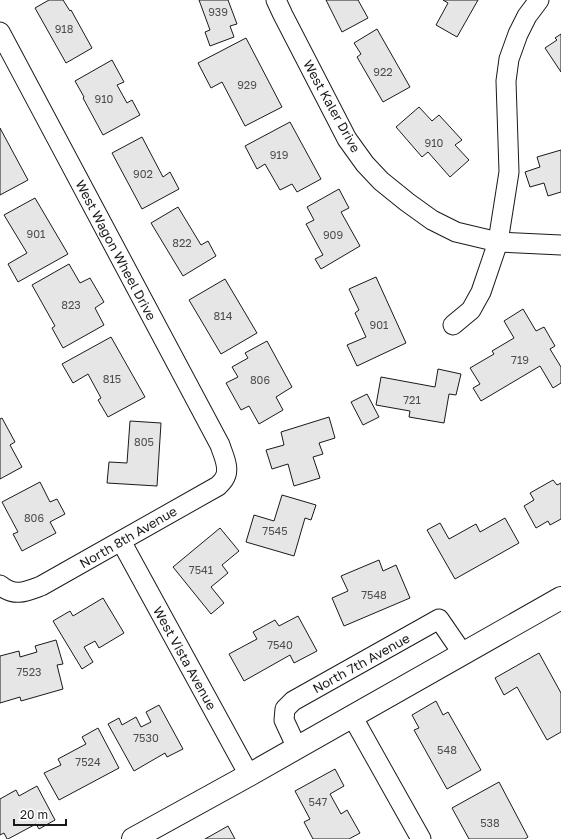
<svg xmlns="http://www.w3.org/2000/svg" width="561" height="839" font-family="'Golos Text',sans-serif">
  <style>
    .building { fill: #e6e6e6; stroke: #1a1a1a }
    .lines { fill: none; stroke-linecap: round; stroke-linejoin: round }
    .minor-casing { stroke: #1a1a1a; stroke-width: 21 }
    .major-casing { stroke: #1a1a1a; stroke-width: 24 }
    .minor { stroke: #fff; stroke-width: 19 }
    .major { stroke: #fff; stroke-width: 22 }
    .labels { text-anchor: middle; stroke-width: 3; stroke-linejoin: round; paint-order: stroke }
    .number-label { font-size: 11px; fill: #4d4d4d }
    .street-label { font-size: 13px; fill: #1a1a1a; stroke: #fff }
  </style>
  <rect width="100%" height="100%" fill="#fff"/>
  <g class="building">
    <polygon points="49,0 63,0 70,11 71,10 92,48 66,63 35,8"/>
    <polygon points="199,0 228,0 237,24 230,26 234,37 210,46 205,32 210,30"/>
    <polygon points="326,0 358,0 368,18 342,32"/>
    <polygon points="443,0 478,0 457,37 436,25 448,3"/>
    <polygon points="377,29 410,87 383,102 357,57 361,54 354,43"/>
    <polygon points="561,34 561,72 545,48 557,40 555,38"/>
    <polygon points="246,38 282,107 245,126 222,82 211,88 198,63"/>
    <polygon points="112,60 124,82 117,85 127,103 132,100 140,115 103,135 83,98 84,97 75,81"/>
    <polygon points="419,107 432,121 439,115 462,140 455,145 469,160 450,177 428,152 422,157 396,127"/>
    <polygon points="290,122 321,179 297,192 292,184 280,190 265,164 257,169 245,146"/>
    <polygon points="0,128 28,180 0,195"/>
    <polygon points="142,137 163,177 170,172 179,189 142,209 112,153"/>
    <polygon points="561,150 561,192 548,196 544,183 530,187 525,172 540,167 537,157"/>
    <polygon points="339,189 349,208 341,212 360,246 321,269 315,259 323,255 306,224 314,220 307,207"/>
    <polygon points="35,198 68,254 18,282 8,264 27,253 4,215"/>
    <polygon points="178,207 201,245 208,241 216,256 183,276 151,223"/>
    <polygon points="69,264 80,283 90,278 104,302 95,308 104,325 63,348 52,328 55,326 32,285"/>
    <polygon points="376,277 406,343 357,366 347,345 366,337 355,313 359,310 349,289"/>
    <polygon points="225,279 257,333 221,354 189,300"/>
    <polygon points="523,309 536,331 544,327 555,346 550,349 561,367 561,383 553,388 540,366 481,401 473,388 480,384 470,368 494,354 492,351 514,338 504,321"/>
    <polygon points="111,337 145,397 108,417 98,400 101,398 88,374 73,383 62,364"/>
    <polygon points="267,341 292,387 276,397 283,410 259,424 249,406 241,410 226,383 238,377 232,367 248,358 245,353"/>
    <polygon points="438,369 461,374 456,395 449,394 444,423 409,417 410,411 376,405 381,377 435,387"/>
    <polygon points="367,394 379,417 363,425 351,402"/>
    <polygon points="329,417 335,438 319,443 323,454 313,457 320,478 294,486 288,464 272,469 266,450 284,445 281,432"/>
    <polygon points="2,418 15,442 10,445 22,467 0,479 0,419"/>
    <polygon points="130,421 161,423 157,486 107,483 109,462 127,463"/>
    <polygon points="553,480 557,485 561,483 561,519 550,525 548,521 536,528 524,506 534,500 530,493"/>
    <polygon points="40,482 50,502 57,499 65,514 50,522 56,533 22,551 13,534 18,532 2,502"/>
    <polygon points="282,495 316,505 311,520 305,518 294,556 246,542 254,515 274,521"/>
    <polygon points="505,518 519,543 455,579 427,530 440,523 449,539 476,524 480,532"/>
    <polygon points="220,528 239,551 222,565 228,573 211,587 224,603 211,614 173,567"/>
    <polygon points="379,560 383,571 396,565 410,598 344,626 332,598 348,591 341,576"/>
    <polygon points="103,598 124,633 99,648 95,641 84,647 93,662 82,669 53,621 70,611 73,616"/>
    <polygon points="298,616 317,651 294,663 290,655 244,681 229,654 257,639 253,632 275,620 279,626"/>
    <polygon points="56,640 63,664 57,665 63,689 21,701 20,697 0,703 0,656 19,651 20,657 37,652 35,646"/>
    <polygon points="539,653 561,693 561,732 547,740 517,687 504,695 495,678"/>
    <polygon points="436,701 443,715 448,712 481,770 447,789 414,730 419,728 412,715"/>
    <polygon points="159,705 183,749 167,757 165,753 134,771 108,724 119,718 122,725 136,717 141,727 151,722 146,712"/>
    <polygon points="98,728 119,768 59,800 44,773 61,765 58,759 86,744 82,737"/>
    <polygon points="335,769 344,786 330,794 341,814 347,810 360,833 349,839 313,839 304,822 310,819 295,791"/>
    <polygon points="499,782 528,837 525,839 469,839 452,808"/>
    <polygon points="37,786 55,820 39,829 36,824 8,839 7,839 4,833 0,835 0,799 16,790 19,796"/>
    <polygon points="228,826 235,839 205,839"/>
  </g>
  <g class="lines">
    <defs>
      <g id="minor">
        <polyline points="276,0 283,15 347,139 365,164 381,181 407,202 432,220 456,232 498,242 561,245"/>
        <path d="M0 32 220 445C223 455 231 469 224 479 223 481 220 484 218 486L41 586C25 592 14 597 0 585"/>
        <polyline points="453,325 471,310 481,292 498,242 509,172 506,81 509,59 518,34 527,16 539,0"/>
        <polyline points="121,541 249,775"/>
        <polyline points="352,716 421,839"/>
        <polyline points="297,748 284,720 285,709 293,701 439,619 463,654"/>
      </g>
      <polyline id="major" points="133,839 249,775 561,598"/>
    </defs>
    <use href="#minor" class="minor-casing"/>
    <use href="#major" class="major-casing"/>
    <use href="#minor" class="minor"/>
    <use href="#major" class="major"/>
  </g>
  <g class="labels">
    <g class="number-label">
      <text x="218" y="16">939</text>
      <text x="64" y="33">918</text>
      <text x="383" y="76">922</text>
      <text x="247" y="89">929</text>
      <text x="104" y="103">910</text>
      <text x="434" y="147">910</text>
      <text x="279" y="159">919</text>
      <text x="143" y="178">902</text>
      <text x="36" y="238">901</text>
      <text x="333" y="239">909</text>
      <text x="182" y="247">822</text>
      <text x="71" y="309">823</text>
      <text x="223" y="320">814</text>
      <text x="379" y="329">901</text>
      <text x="520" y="364">719</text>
      <text x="112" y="383">815</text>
      <text x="260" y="384">806</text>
      <text x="412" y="404">721</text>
      <text x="144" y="446">805</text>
      <text x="34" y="522">806</text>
      <text x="275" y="535">7545</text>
      <text x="201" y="574">7541</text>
      <text x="374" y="599">7548</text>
      <text x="280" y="649">7540</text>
      <text x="29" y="676">7523</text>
      <text x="146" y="742">7530</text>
      <text x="447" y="754">548</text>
      <text x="88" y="766">7524</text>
      <text x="318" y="806">547</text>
      <text x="490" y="827">538</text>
    </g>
    <g class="street-label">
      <text transform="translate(332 106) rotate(61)" y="5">West Kaler Drive</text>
      <text transform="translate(116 250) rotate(62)" y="5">West Wagon Wheel Drive</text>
      <text transform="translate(128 537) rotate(-30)" y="5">North 8th Avenue</text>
      <text transform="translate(185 658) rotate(61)" y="5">West Vista Avenue</text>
      <text transform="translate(361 663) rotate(-29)" y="5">North 7th Avenue</text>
    </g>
  </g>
  <path d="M14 819v6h52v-6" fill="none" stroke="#1a1a1a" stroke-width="2"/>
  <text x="20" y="819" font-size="12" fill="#1a1a1a" stroke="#ffffff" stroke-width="3" paint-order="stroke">20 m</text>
</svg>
